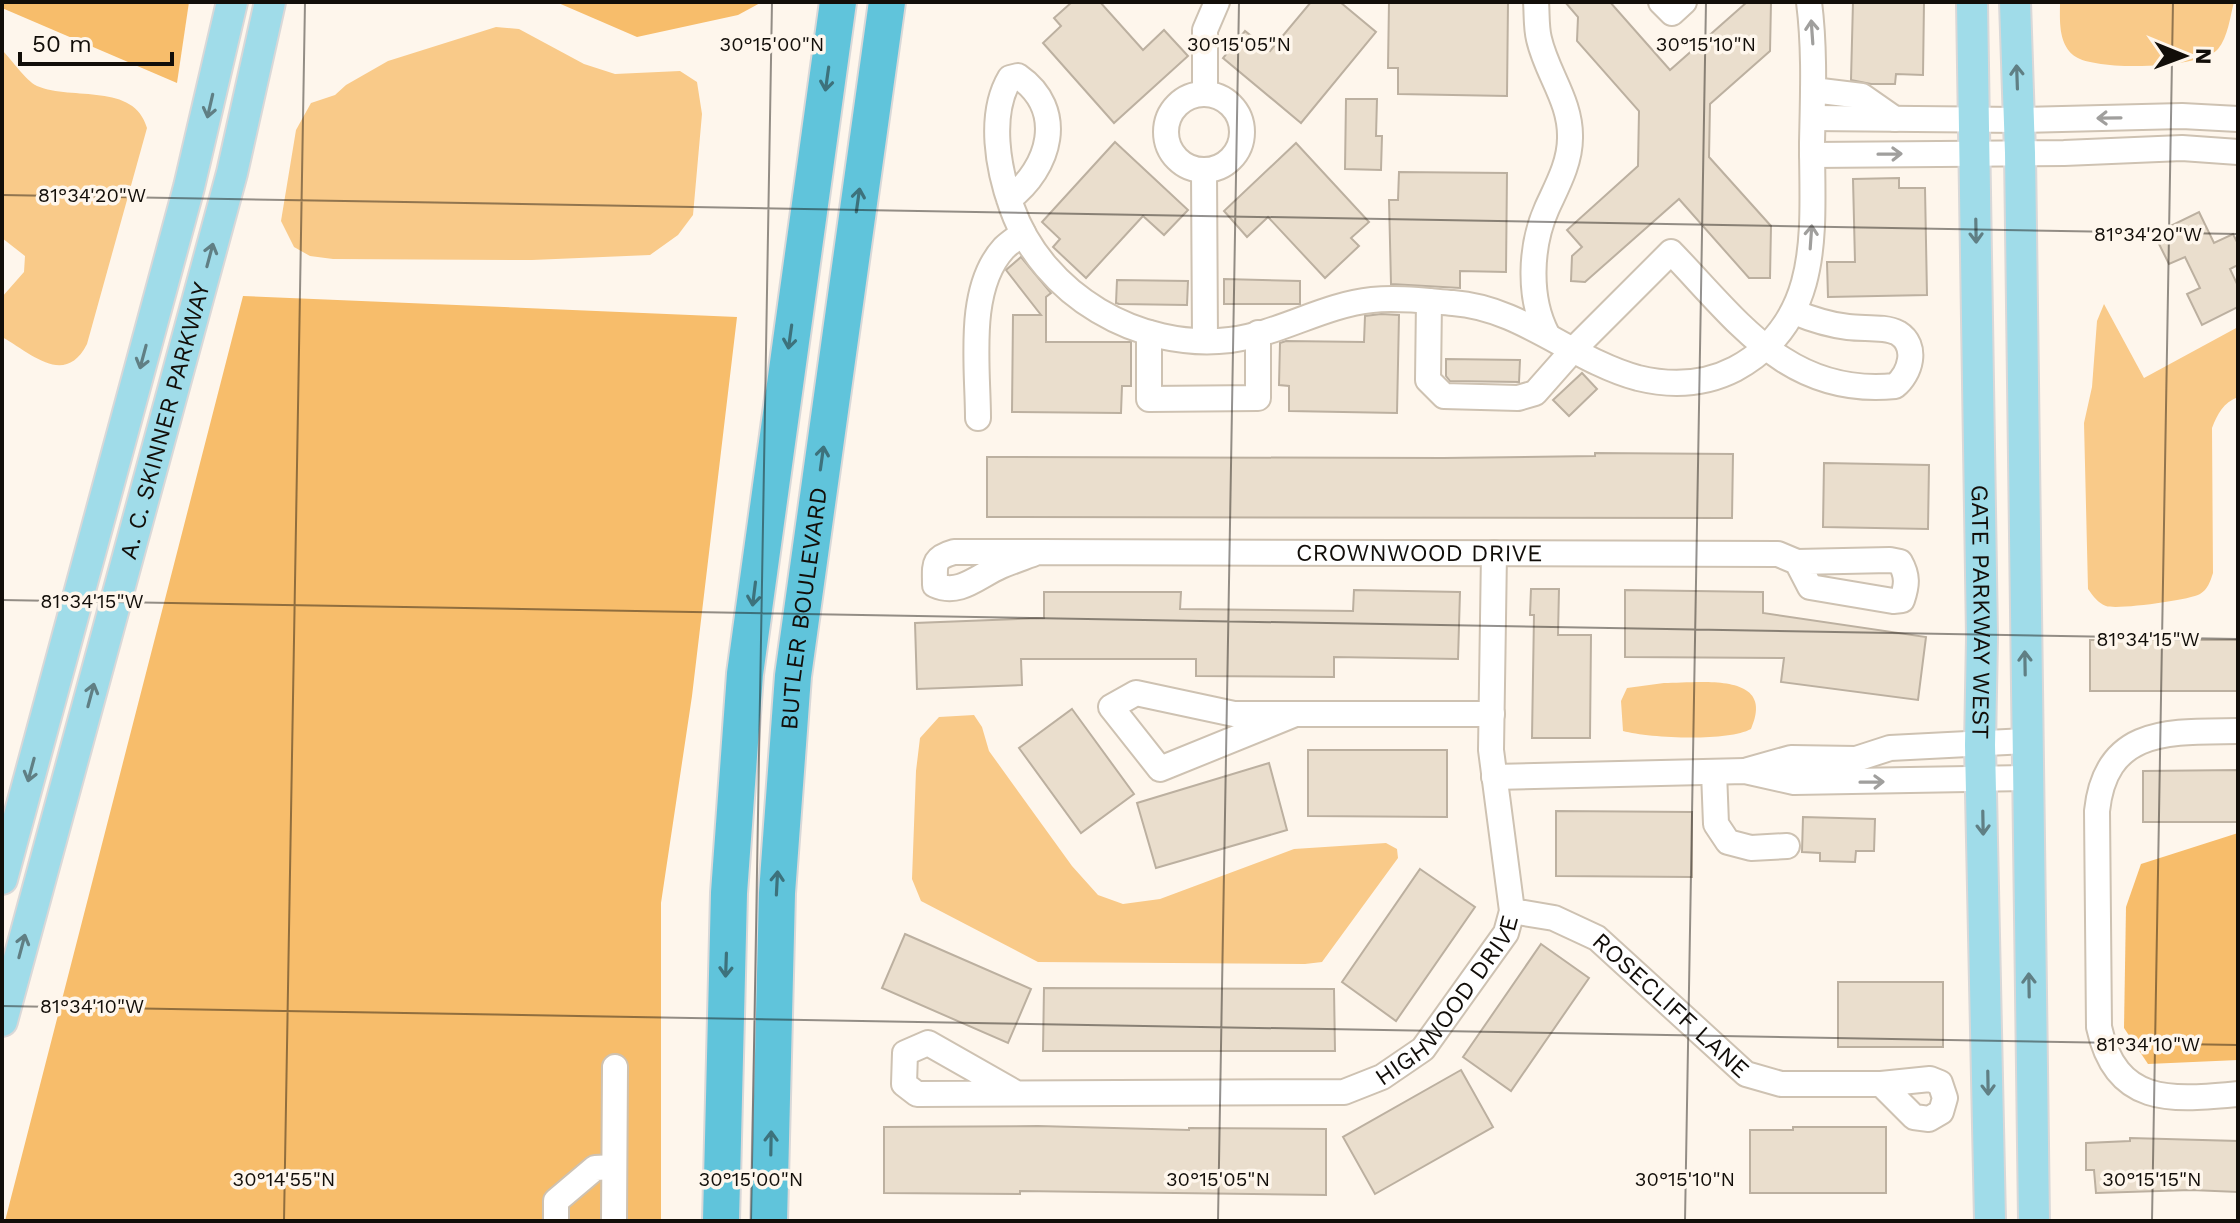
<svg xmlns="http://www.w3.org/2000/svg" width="2240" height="1223" font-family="'Work Sans',sans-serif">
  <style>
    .green { fill: #f7bd6b }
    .water { fill: #f9ca89 }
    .building { fill: #eadecd; stroke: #bcb0a0; stroke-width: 2 }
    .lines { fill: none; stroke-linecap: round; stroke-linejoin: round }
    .minor-casing { stroke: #cec2b2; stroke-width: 28 }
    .major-casing { stroke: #d9d8d8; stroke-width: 34 }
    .highway-casing { stroke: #d9d8d8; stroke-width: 40 }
    .minor { stroke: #fff; stroke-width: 24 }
    .major { stroke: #a0dce9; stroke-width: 30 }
    .highway { stroke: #60c4db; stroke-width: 36 }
    .oneway { stroke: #a09f9d }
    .oneway2 { stroke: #607f84 }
    .oneway3 { stroke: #3d727c }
    .ticks { fill: none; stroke: #120e09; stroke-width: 2; stroke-opacity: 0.45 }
    .labels { text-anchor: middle; stroke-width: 7; stroke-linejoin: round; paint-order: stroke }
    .street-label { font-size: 24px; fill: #120e09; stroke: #fef6ec }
    .ticks-label { font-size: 20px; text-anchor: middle; fill: #120e09; stroke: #fef6ec; stroke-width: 7; stroke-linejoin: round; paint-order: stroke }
  </style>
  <rect width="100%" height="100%" fill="#fef6ec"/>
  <g class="green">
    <polygon points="2,2 189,2 177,83 2,8"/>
    <polygon points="556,2 762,2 738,15 637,37"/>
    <polygon points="243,296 737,317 692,696 661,903 661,1221 5,1221"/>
    <polygon points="2238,833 2238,1060 2148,1064 2124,1028 2126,907 2141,864"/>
  </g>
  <g class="water">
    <path d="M2060 2H2234C2230 17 2228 37 2218 49 2202 69 2092 72 2073 55 2058 42 2060 20 2060 2Z"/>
    <polygon points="496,27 519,29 584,64 615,74 680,71 697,82 702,114 693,215 678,235 650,255 532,260 333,259 310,256 294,247 281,221 296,130 311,103 335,95 346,85 388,61"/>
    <path d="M2 50C12 60 25 80 37 86 73 101 134 82 147 128L87 344C65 387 32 354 2 337V297L24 272 25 256 2 238Z"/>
    <path d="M2104 304 2144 378 2238 327V397C2223 403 2218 413 2212 428L2213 573C2210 582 2208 589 2200 594 2190 600 2117 610 2106 606 2098 603 2093 596 2088 589L2084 423 2092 387 2097 321Z"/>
    <path d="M1664 683C1699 683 1777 671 1751 729 1727 742 1649 738 1623 731L1621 701 1627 688Z"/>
    <polygon points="974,715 982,727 989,751 1072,866 1098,895 1123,904 1160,899 1294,849 1386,843 1397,849 1398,858 1322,962 1305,964 1038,962 921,901 912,879 916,771 920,738 939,717"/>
  </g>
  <g class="building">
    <polygon points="1072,2 1100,2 1143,50 1164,30 1188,56 1114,123 1043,43 1061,26 1054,18"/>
    <polygon points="1311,2 1340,2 1376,32 1301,123 1223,58 1245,31 1270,51"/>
    <polygon points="1389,2 1508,2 1507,96 1398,94 1398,68 1388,68"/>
    <polygon points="1565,2 1610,2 1670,70 1747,2 1771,2 1770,51 1710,104 1709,157 1771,226 1770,278 1749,278 1679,199 1585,282 1571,281 1572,256 1582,247 1567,230 1638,166 1639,111 1577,41 1578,17"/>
    <polygon points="1853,2 1924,2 1923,75 1896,74 1895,84 1871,84 1851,80"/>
    <polygon points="1346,99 1377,99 1376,136 1382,136 1381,170 1345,169"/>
    <polygon points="1115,142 1188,210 1164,235 1143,216 1086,278 1053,247 1060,239 1042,222"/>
    <polygon points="1296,143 1369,222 1351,238 1359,246 1325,278 1268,217 1247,237 1224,211"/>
    <polygon points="1399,172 1507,173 1506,272 1460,271 1460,288 1391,284 1389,200 1398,200"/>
    <polygon points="1899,178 1899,188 1925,188 1927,295 1828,297 1827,262 1855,262 1853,179"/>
    <polygon points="2199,212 2214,243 2233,234 2238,244 2238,265 2230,269 2238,286 2238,307 2202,325 2187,294 2200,288 2185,257 2169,264 2154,234"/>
    <polygon points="1021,257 1051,293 1046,297 1046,342 1131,342 1131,386 1122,386 1121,413 1012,412 1013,315 1041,315 1006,270"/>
    <polygon points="1224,279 1300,281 1300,304 1224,304"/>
    <polygon points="1117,280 1188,281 1187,305 1119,304 1116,303"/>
    <polygon points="1381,314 1399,315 1397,413 1289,411 1289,386 1279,385 1280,343 1286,341 1364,342 1365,316"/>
    <polygon points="1446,359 1520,360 1519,382 1450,381 1446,376"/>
    <polygon points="1582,373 1597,389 1569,416 1553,400"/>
    <polygon points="1595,453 1733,454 1732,518 987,517 987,457 1443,458 1595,456"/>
    <polygon points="1824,463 1929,465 1928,529 1823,527"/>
    <polygon points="1531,589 1559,589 1558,635 1591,635 1590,738 1532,738 1534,615 1530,615"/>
    <polygon points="1354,590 1460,592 1458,659 1334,657 1334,677 1196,676 1196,659 1021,659 1022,685 917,689 915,623 1044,618 1044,592 1181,592 1180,609 1353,611"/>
    <polygon points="1625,590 1763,592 1763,613 1926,637 1918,700 1781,682 1784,658 1625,657"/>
    <rect x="2090" y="640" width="148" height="51"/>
    <polygon points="1072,709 1134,794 1081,833 1019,748"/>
    <polygon points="1308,750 1447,750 1447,817 1308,816"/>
    <polygon points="1269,763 1287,830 1156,868 1137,803"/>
    <polygon points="2238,770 2238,822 2143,822 2143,771"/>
    <polygon points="1556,811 1692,812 1692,877 1556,876"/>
    <polygon points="1803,817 1875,819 1874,851 1856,851 1855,862 1820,861 1820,853 1802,852"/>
    <polygon points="1420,869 1475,907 1396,1021 1342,982"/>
    <polygon points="905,934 1031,989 1008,1043 882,988"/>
    <polygon points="1541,944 1589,978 1511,1091 1463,1057"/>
    <rect x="1838" y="982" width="105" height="65"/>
    <polygon points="1044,988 1334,989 1335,1051 1043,1051"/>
    <polygon points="1461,1070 1493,1127 1375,1194 1343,1137"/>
    <polygon points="1038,1126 1189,1130 1189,1128 1326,1129 1326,1195 1020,1191 1020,1194 884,1193 884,1127"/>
    <polygon points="1793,1127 1886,1127 1886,1193 1750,1193 1750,1130 1793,1130"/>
    <polygon points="2130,1138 2238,1141 2238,1192 2191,1190 2096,1193 2094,1170 2086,1170 2086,1143 2130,1141"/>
  </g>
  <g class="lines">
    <defs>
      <g id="minor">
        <path d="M1536 2C1537 14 1536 27 1539 39 1547 74 1571 101 1570 138 1570 163 1557 186 1547 208 1530 246 1528 298 1547 334"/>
        <polyline points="1661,2 1672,13 1684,2"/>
        <polyline points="1813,90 1862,96 1895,119"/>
        <polyline points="1205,93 1205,30 1217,2"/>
        <circle cx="1204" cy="132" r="38"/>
        <polyline points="1813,118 2019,120 2182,116 2238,119"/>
        <polyline points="1812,155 2064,153 2182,148 2238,152"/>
        <polyline points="1204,171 1205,341"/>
        <path d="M1009 199C1050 168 1067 110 1018 76L1010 78C988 115 998 169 1012 208 1043 295 1139 351 1230 340 1279 334 1323 305 1372 300 1398 297 1427 301 1453 303 1522 308 1572 360 1638 378 1671 386 1704 385 1735 369 1824 321 1812 229 1812 143 1813 96 1815 49 1809 2"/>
        <path d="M1429 301 1428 380 1444 396 1518 398 1535 393 1573 350 1671 252C1737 320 1788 397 1895 386 1910 374 1919 346 1898 333 1885 326 1864 329 1848 327 1830 325 1811 319 1794 312"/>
        <polyline points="1149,333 1149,399 1258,398 1258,333"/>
        <path d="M978 418C978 367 966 289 1004 248 1009 243 1017 238 1023 233"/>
        <path id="s1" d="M1038 552C1025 557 1013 561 1001 566 978 576 960 596 935 585 935 565 932 558 954 552H1038L1778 554 1797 562 1890 560 1900 562C1908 576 1907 585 1902 600L1893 601 1810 587 1797 562"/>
        <polyline points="1293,715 1160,769 1111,707 1136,693 1234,714 1492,714"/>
        <path d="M2238 731C2171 732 2106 726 2097 811L2099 1027C2116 1107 2173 1100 2238 1094"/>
        <polyline points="1748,770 1791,758 1856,759 1890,748 2026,741"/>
        <polyline points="1714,772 1716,824 1728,842 1751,848 1787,846"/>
        <polyline points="1494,777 1745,771 1794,782 2026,778"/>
        <path id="s2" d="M1512 911 1554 918 1597 938 1746 1074 1781 1084H1881L1914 1117 1929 1119 1941 1112 1945 1098 1940 1083 1930 1079 1881 1084"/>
        <path id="s3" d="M1016 1093 928 1043 905 1053 904 1084 917 1094 1344 1092 1382 1077 1423 1049 1506 933 1512 911 1491 750 1494 553"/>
        <polyline points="556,1221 556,1201 595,1168 614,1167"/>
        <polyline points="614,1221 615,1067"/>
      </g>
      <g id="major">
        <path id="s4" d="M1972 2 1982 637 1980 745 1990 1221"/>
        <polyline points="2015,2 2020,153 2034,1221"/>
        <polyline points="2,879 189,187 232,2"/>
        <path id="s5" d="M2 1021 232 173 270 2"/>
      </g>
      <g id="highway">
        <polyline points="721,1221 729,893 745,674 838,2"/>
        <path id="s6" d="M769 1221 777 893 793 676 887 2"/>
      </g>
    </defs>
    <use href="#minor" class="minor-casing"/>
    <use href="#major" class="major-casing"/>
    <use href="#highway" class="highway-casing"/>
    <use href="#minor" class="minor"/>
    <use href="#major" class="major"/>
    <use href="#highway" class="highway"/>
  </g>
  <defs><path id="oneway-shaft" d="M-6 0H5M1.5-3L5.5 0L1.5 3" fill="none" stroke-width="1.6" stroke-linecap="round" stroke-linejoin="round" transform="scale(2)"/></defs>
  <g class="oneway">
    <use href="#oneway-shaft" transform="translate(1812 32) rotate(-94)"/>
    <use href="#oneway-shaft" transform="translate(2109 118) rotate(179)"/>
    <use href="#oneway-shaft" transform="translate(1890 154) rotate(-1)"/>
    <use href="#oneway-shaft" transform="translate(1811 237) rotate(-86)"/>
    <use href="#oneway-shaft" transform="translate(1872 782) rotate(-1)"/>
  </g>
  <g class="oneway2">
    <use href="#oneway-shaft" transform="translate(2017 77) rotate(-92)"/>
    <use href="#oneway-shaft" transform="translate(210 106) rotate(103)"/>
    <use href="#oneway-shaft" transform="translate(1976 231) rotate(89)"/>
    <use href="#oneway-shaft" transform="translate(210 255) rotate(-75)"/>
    <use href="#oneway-shaft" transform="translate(143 357) rotate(105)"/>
    <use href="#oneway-shaft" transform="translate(2025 663) rotate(-91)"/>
    <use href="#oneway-shaft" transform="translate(91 695) rotate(-75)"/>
    <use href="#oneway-shaft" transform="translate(31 770) rotate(105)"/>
    <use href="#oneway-shaft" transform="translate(1983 823) rotate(89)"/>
    <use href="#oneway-shaft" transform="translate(22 946) rotate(-75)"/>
    <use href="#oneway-shaft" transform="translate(2029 985) rotate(-91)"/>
    <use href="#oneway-shaft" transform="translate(1988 1083) rotate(89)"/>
  </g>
  <g class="oneway3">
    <use href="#oneway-shaft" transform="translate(827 79) rotate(98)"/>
    <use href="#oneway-shaft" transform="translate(858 200) rotate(-82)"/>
    <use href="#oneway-shaft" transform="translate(790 337) rotate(98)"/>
    <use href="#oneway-shaft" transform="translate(822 458) rotate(-82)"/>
    <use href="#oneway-shaft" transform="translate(754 594) rotate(97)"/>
    <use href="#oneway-shaft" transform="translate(777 883) rotate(-87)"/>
    <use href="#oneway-shaft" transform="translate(726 965) rotate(92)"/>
    <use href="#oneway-shaft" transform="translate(771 1143) rotate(-89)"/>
  </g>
  <path class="ticks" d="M2 195 2238 234M2 600 2238 639M2 1006 2238 1045M284 1221 305 2M751 1221 772 2M1218 1221 1239 2M1685 1221 1706 2M2152 1221 2173 2"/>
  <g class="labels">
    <g class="street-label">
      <text dy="8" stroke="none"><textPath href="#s5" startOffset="622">A. C. SKINNER PARKWAY</textPath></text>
      <text dy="8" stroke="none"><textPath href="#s1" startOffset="620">CROWNWOOD DRIVE</textPath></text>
      <text dy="8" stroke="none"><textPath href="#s6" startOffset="614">BUTLER BOULEVARD</textPath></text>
      <text dy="8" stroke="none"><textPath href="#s4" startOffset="610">GATE PARKWAY WEST</textPath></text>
      <text dy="8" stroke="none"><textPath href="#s3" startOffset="744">HIGHWOOD DRIVE</textPath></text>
      <text dy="8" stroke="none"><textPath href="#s2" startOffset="190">ROSECLIFF LANE</textPath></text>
    </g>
  </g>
  <g class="ticks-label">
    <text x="772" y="51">30°15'00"N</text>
    <text x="1239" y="51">30°15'05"N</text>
    <text x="1706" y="51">30°15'10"N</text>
    <text x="92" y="202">81°34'20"W</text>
    <text x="2148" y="241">81°34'20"W</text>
    <text x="92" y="608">81°34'15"W</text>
    <text x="2148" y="646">81°34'15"W</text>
    <text x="92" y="1013">81°34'10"W</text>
    <text x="2148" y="1051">81°34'10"W</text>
    <text x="284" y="1186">30°14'55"N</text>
    <text x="751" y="1186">30°15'00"N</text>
    <text x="1218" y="1186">30°15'05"N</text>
    <text x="1685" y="1186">30°15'10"N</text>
    <text x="2152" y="1186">30°15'15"N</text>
  </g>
  <rect width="2240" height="1223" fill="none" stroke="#120e09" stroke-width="8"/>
  <g transform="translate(2184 56) rotate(91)" stroke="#fef6ec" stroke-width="6" paint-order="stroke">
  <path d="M0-6L14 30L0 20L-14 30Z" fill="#120e09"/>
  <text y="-12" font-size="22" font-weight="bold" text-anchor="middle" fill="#120e09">N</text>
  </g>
  <path d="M20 52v12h152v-12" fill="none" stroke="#120e09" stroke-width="4"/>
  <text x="32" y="52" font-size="24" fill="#120e09" stroke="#fef6ec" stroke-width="6" paint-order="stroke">50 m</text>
</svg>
